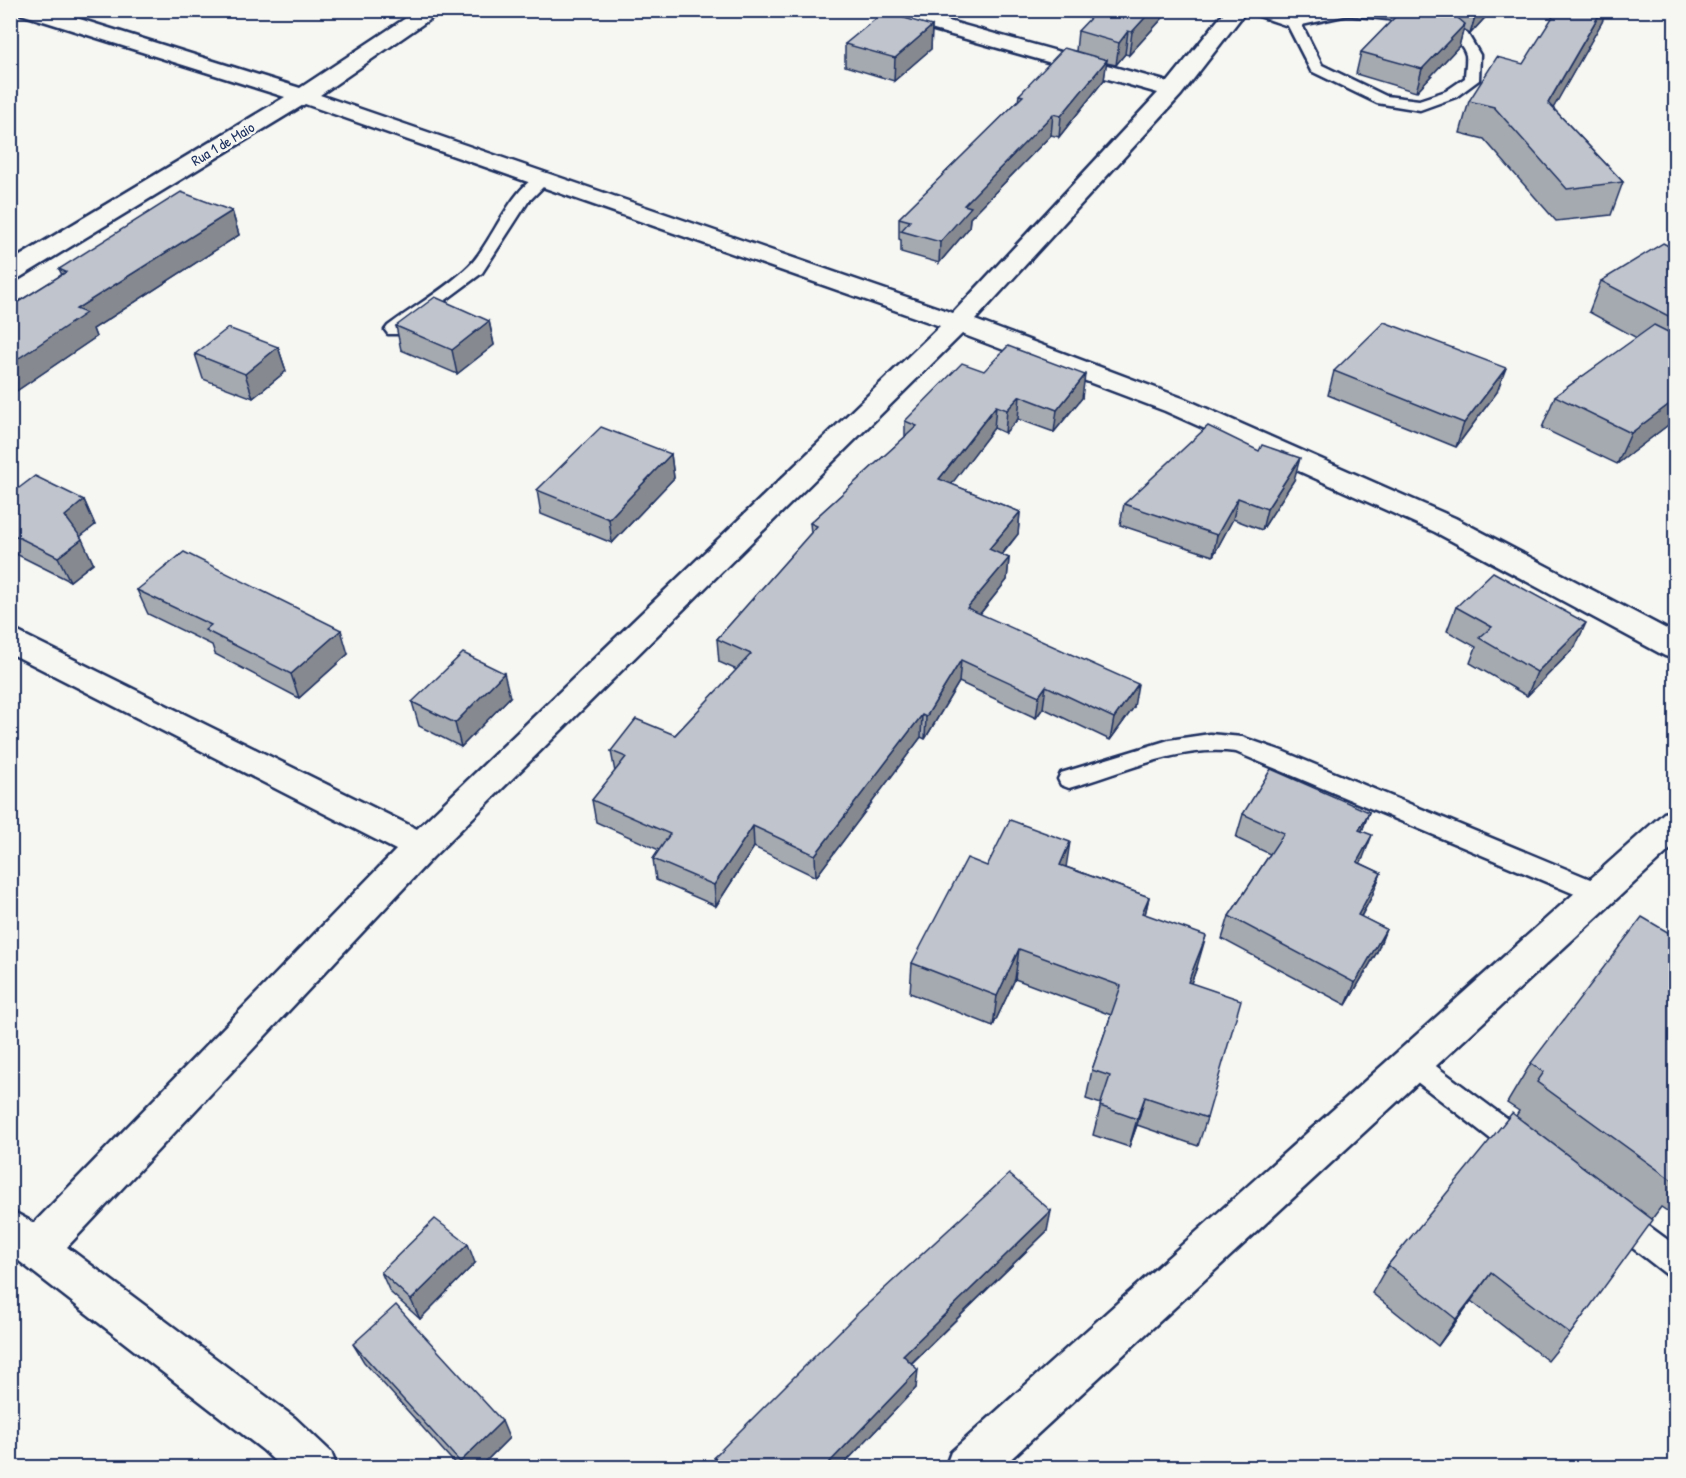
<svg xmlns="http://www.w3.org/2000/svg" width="1686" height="1478" font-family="'Patrick Hand',sans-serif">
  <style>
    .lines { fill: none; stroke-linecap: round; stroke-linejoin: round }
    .lane-casing { stroke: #1b2f5e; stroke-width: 5 }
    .street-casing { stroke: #1b2f5e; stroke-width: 5 }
    .secondary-casing { stroke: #1b2f5e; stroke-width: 5 }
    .lane { fill: #f6f6f2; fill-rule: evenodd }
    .street { fill: #f6f6f2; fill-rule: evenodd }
    .secondary { fill: #f6f6f2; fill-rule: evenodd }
    .wall { fill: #a5a9b0; stroke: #1b2f5e; stroke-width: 1.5 }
    .shaded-wall { fill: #868990; stroke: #1b2f5e; stroke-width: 1.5 }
    .building { fill: #c0c4cd; stroke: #1b2f5e; stroke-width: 1.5 }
    .labels { text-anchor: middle; stroke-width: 5; stroke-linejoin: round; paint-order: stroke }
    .far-street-label { font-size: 15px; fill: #1b2f5e; stroke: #f6f6f2 }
  </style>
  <rect width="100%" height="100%" fill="#f6f6f2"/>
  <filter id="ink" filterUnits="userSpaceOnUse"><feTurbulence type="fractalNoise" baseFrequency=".0167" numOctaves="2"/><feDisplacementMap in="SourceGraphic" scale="12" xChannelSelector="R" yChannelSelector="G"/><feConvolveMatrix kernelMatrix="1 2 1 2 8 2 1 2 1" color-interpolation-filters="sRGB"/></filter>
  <g filter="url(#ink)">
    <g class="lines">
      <defs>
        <g id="lane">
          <path d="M1241 10H1265L1294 19 1331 10H1380L1429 17 1467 33 1480 55 1479 80 1456 97 1420 110 1377 103 1311 71 1288 26ZM1348 15C1377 19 1457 20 1466 55 1467 62 1465 71 1465 78L1446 91 1419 100 1386 96 1322 65 1302 25Z"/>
          <path d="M543 174 551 179 528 202 482 273 400 334H388L385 330 388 326C413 307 447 288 469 266 491 245 513 182 543 174Z"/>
          <path d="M1210 734 1242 737 1282 751 1607 886 1610 893 1607 900 1598 903 1589 900 1236 752C1178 744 1124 773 1069 788L1061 785 1058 779 1061 773 1169 740Z"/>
          <polygon points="1412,1051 1421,1055 1534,1139 1538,1148 1534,1157 1524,1160 1514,1157 1403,1071 1399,1063 1403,1055"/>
          <polygon points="1617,1206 1627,1210 1676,1246 1676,1277 1666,1274 1607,1228 1603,1219 1607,1210"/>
        </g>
        <polygon id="street" points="18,10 51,10 300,88 418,10 443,10 320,95 953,313 1158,93 877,14 874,10 909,10 1168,82 1226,10 1247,10 1181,95 975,320 1185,399 1455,518 1676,634 1676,659 1665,656 1435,532 1165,411 962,334 433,857 67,1247 295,1418 331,1452 337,1468 282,1468 263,1450 10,1254 10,1210 34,1223 396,850 10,653 10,628 417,829 940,326 305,104 19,278 10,280 10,262 285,97 21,14"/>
        <polygon id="secondary" points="1676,810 1676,844 1001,1468 945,1468 951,1452 1664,813"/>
      </defs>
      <use href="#lane" class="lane-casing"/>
      <use href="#street" class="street-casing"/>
      <use href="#secondary" class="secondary-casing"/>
      <use href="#lane" class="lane"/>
      <use href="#street" class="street"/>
      <use href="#secondary" class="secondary"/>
    </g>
    <g class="wall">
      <polygon points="1170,10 1129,55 1125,54 1116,65 1106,63 1104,80 1059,137 1051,135 970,218 969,228 939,263 901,252 901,240 899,239 899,218 1018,101 1019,95 1076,51 1078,31"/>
      <polygon points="1402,10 1492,10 1470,34 1463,30 1459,46 1416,92 1356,74 1361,52"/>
      <polygon points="1602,22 1553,108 1623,182 1611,215 1556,221 1484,139 1460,133 1469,101 1523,64"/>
      <polygon points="932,26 931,49 894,81 845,66 845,44"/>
      <polygon points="232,211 239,235 93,329 96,337 12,394 10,394 10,307 62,275 59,269"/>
      <polygon points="1676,250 1676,419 1617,464 1542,428 1555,396 1637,338 1589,312 1601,281"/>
      <polygon points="489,321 494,345 457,374 401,350 396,326"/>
      <polygon points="278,347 286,371 253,398 203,379 195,354"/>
      <polygon points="984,371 1082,398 1054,432 1018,419 1005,433 994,428 951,484 1020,512 1018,534 1002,555 1009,558 1007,580 980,614 1134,707 1110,740 1043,708 1036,718 959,682 925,739 921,737 816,877 754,847 716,906 656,880 653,859 659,850 596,822 592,800 615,772 611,751 675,735 737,670 719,662 717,639 811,533 810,523 905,437 905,421"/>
      <polygon points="1334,371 1497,392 1456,447 1328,395"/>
      <polygon points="671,454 674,478 612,543 541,514 537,490"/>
      <polygon points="1294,480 1262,530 1233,519 1213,556 1120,525 1124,504"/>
      <polygon points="10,484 19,488 84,500 95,525 80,536 93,563 70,581 10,551"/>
      <polygon points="137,590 348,654 299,698 215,654 212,645 148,614"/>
      <polygon points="1456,607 1575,647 1527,696 1470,663 1476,647 1447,631"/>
      <polygon points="510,697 461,747 419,726 412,702"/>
      <polygon points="1369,812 1362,831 1363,858 1360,863 1381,873 1372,896 1361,917 1386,929 1377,952 1346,1005 1222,939 1229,916 1270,854 1236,838 1243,814"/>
      <polygon points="987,866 1066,867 1149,897 1145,914 1197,967 1191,983 1207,1118 1198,1146 1137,1125 1129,1147 1093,1135 1101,1104 1086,1099 1092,1070 1111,1015 1015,979 993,1026 910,993 912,963"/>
      <polygon points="1676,937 1676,1217 1661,1207 1652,1219 1570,1334 1548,1361 1471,1301 1438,1346 1372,1293 1388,1265 1516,1116 1519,1111 1507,1103 1531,1063"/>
      <polygon points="1047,1231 911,1364 916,1388 841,1467 716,1467 714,1457"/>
      <polygon points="475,1263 420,1319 390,1292 381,1272"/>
      <polygon points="353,1344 509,1438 480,1467 458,1467 364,1362"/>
    </g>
    <g class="shaded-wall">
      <polygon points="1152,10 1170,10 1129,55 1132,32"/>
      <polygon points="1477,10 1492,10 1470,34"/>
      <polygon points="1602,10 1606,10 1602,22 1538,135 1548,103"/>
      <polygon points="1465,24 1459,46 1416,92 1422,69"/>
      <polygon points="932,26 931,49 894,81 895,58"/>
      <polygon points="1128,31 1125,54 1116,65 1119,43"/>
      <polygon points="1107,60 1104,80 1059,137 1061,116"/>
      <polygon points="1053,114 1051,135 970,218 969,228 939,263 940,242 964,205"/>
      <polygon points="232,211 239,235 93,329 96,337 12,394 10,391 10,364 76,309"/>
      <polygon points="489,321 494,345 457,374 452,350"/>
      <polygon points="278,347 286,371 253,398 245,374"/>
      <polygon points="1506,368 1497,392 1456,447 1464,423"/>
      <polygon points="1085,375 1082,398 1054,432 1057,410"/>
      <polygon points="1020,396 1018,419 1005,433 1007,410"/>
      <polygon points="1676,399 1676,419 1617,464 1631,433"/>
      <polygon points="996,406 994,428 938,502 939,479"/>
      <polygon points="671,454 674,478 612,543 609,519"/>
      <polygon points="1300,458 1294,480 1262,530 1267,509"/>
      <polygon points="1238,498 1233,519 1213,556 1217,535"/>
      <polygon points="84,500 95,525 76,540 65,516"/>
      <polygon points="1020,512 1018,534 987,572 989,549"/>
      <polygon points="82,539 93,563 70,581 58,557"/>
      <polygon points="1009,558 1007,580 966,631 967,608"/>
      <polygon points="1586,623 1575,647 1527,696 1537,672"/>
      <polygon points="341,630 348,654 299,698 291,674"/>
      <polygon points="961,660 959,682 925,739 926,717"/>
      <polygon points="504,673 510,697 461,747 455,723"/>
      <polygon points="1138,684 1134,707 1110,740 1114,718"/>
      <polygon points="1046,686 1043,708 1036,718 1039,696"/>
      <polygon points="922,715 921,737 816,877 815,855"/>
      <polygon points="1369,812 1360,836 1359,830"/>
      <polygon points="753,826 754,847 716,906 714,885"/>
      <polygon points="1372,835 1363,858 1348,885 1357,862"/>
      <polygon points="1070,842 1065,874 1060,865"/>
      <polygon points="1381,873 1372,896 1349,938 1358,915"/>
      <polygon points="1149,897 1142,928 1142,913"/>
      <polygon points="1386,929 1377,952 1346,1005 1355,983"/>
      <polygon points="1206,936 1197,967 1180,1012 1188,982"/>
      <polygon points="1019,949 1015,979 993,1026 997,996"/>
      <polygon points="1145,1097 1137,1125 1129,1147 1137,1119"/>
      <polygon points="1051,1211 1047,1231 901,1373 903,1355"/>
      <polygon points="468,1244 475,1263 420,1319 411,1300"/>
      <polygon points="1491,1273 1471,1301 1438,1346 1456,1319"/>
      <polygon points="918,1370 916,1388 841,1467 825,1467"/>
      <polygon points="502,1421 509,1438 480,1467 462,1467 460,1462"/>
    </g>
    <g class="building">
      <polygon points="1098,10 1152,10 1132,32 1128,31 1119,43 1078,31"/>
      <polygon points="1402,10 1444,10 1453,14 1465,24 1422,69 1361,52"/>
      <polygon points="1557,10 1602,10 1548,103 1623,182 1567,189 1494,107 1469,101 1497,57 1523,64"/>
      <polygon points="884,12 932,26 895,58 845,44"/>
      <polygon points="1064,48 1107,60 1061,116 1053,114 964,205 971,207 940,242 901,231 910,221 899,218 1023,96 1019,95"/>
      <polygon points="181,192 232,211 76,309 86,313 10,364 10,307 66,272 59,269"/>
      <polygon points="1663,243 1676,250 1676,320 1601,281"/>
      <polygon points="435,297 489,321 452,350 396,326"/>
      <polygon points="1384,322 1506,368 1464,423 1334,371"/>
      <polygon points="1654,325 1676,336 1676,399 1631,433 1555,396"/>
      <polygon points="228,328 278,347 245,374 195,354"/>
      <polygon points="1008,346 1085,375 1057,410 1020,396 1007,410 996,406 939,479 1020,512 989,549 1009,558 967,608 1138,684 1114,718 1046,686 1039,696 961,660 926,717 922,715 815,855 753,826 714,885 653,859 670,834 592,800 626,757 611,751 636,719 675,735 751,654 717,639 817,526 810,523 917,426 905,421 962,363 984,371"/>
      <polygon points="1208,426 1259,451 1262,445 1300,458 1267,509 1238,498 1217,535 1124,504"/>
      <polygon points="601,427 671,454 609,519 537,490"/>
      <polygon points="35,476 84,500 65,516 82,539 58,557 10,533 10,484 19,488"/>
      <polygon points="184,552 341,630 291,674 205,630 211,625 137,590"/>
      <polygon points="1493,572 1586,623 1537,672 1479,638 1492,627 1456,607"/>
      <polygon points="463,653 504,673 455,723 412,702"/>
      <polygon points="1271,769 1369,812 1359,830 1372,835 1357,862 1381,873 1358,915 1386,929 1355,983 1229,916 1284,833 1243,814"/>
      <polygon points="1010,820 1070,842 1060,865 1149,897 1142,913 1206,936 1188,982 1241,1000 1207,1118 1145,1097 1137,1119 1100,1106 1110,1076 1092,1070 1121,986 1019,949 997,996 912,963 967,858 987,866"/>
      <polygon points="1642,917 1676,937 1676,1183 1537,1082 1544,1072 1531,1063"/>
      <polygon points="1512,1113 1653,1220 1570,1334 1491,1273 1456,1319 1388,1265"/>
      <polygon points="1009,1174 1051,1211 903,1355 918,1370 825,1467 724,1467 714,1457 858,1313"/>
      <polygon points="435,1219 468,1244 411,1300 381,1272"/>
      <polygon points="396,1305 502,1421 460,1462 353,1344"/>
    </g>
  </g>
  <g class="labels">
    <g class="far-street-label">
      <text transform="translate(223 144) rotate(-31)" y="5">Rua 1 de Maio</text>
    </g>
  </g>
  <rect width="1686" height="1478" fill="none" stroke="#f6f6f2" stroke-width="36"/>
  <rect x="18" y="18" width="1650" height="1442" fill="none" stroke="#1b2f5e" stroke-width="2" filter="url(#ink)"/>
</svg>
